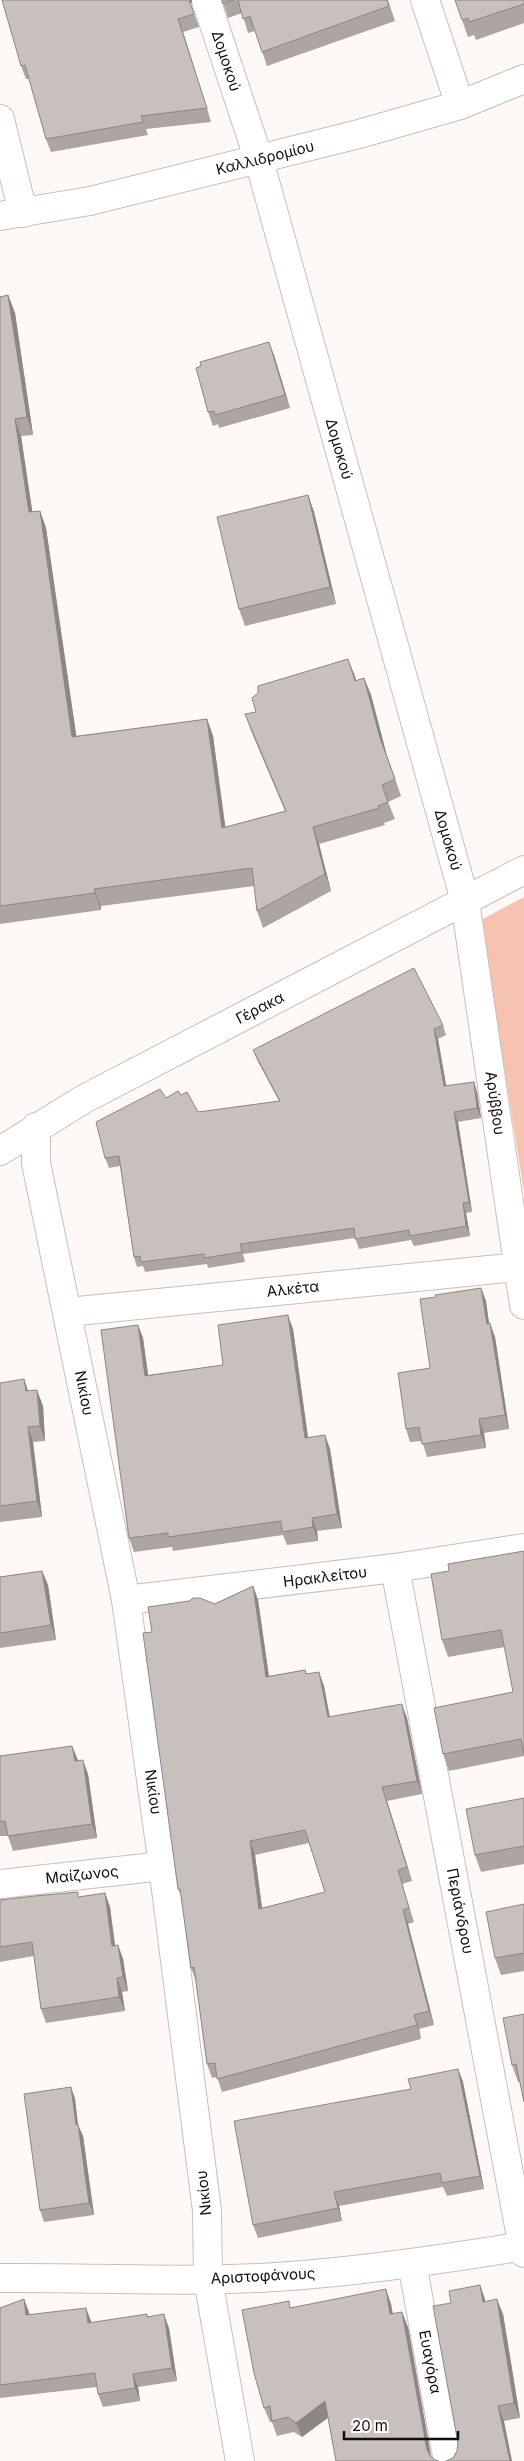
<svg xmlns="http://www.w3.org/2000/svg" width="524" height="2461" font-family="Inter,sans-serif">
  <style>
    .green { fill: #f6c3b0 }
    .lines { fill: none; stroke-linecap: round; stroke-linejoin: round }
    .minor-casing { stroke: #c8bfbc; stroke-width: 30 }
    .tertiary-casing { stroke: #c8bfbc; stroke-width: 30 }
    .minor { stroke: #fff; stroke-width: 28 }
    .tertiary { stroke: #fff; stroke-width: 28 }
    .wall { fill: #aca5a3; fill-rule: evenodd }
    .shaded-wall { fill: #8c8684 }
    .building { fill: #c8c0bd; stroke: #8c8684; fill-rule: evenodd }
    .labels { text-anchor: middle; stroke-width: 4; stroke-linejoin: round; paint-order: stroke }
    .street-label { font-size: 15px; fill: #100d0c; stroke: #fff }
  </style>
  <rect width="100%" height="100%" fill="#fef9f7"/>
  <polygon class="green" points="524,897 524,1192 481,920"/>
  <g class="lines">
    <defs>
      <g id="minor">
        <polyline points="206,0 259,160 465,901 524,1305"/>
        <polyline points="425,0 460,105"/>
        <polyline points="0,119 23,213"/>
        <polyline points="0,216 90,201 359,134 460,105 524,79"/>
        <polyline points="36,1127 36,1163 126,1600 163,1866 207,2211 208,2279 240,2461"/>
        <polyline points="68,1312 518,1267"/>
        <polyline points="395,1568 524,2253"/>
        <polyline points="126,1600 395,1568 524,1548"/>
        <polyline points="0,1884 163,1866"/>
        <polyline points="412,2263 448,2461"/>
        <path d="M0 2278C101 2277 202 2284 303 2275 377 2269 451 2258 524 2246"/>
      </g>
      <polyline id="tertiary" points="0,1151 84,1099 524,870"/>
    </defs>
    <use href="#minor" class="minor-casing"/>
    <use href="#tertiary" class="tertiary-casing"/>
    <use href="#minor" class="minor"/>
    <use href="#tertiary" class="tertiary"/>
  </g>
  <g class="wall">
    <polygon points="222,0 388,0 395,21 267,66 255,31 248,33 242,13 228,18"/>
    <polygon points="524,0 524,23 476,40 474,35 468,37 462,20"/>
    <polygon points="191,5 199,27 183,32 211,122 146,129 148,135 51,152 46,139 29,79 26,79 21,66"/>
    <polygon points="8,295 15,313 33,435 21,436 32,512 40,511 46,528 76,736 207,719 213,736 225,827 285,811 251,731 245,714 256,712 364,678 371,695 387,756 401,796 388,802 395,819 384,823 385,825 319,844 331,891 263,928 257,911 254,886 101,906 101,910 0,924 0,297"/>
    <polygon points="274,355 290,408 219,428 218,424 213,426 208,412"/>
    <polygon points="308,495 314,512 336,604 245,626 239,609"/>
    <polygon points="443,1025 446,1035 438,1039 446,1086 474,1082 477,1092 481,1118 458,1122 472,1212 466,1213 470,1236 414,1246 411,1240 359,1249 355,1238 243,1254 245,1262 208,1268 207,1264 145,1272 143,1266 137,1267 134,1257 120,1166 109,1168 105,1158 166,1098 181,1095 198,1112 279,1101 257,1060 253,1050"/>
    <polygon points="481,1288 486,1301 489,1324 495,1337 509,1429 484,1433 486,1448 427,1457 422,1441 410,1442 406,1429 430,1368 436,1297"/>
    <polygon points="138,1325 143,1338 148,1375 223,1365 293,1329 308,1438 325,1435 330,1449 342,1528 317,1531 318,1541 287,1545 283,1535 173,1551 172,1547 134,1552 129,1538"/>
    <polygon points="24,1379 28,1391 43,1406 45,1441 33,1442 42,1517 0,1522 0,1383"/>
    <polygon points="524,1551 524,1756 449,1771 443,1754 513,1692 505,1647 448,1657 442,1640 449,1571"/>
    <polygon points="42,1571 48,1585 56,1640 0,1648 0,1577"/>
    <path d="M253 1586 258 1600 269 1676 305 1670 307 1674 324 1686 330 1717 407 1718 422 1794 387 1801 412 1881 402 1884 414 1922 408 1924 434 2025 419 2029 421 2039 222 2092 217 2077 212 2078 207 2064 196 1981 191 1968 182 1897 178 1889 152 1632ZM309 1843 325 1892 262 1908 255 1855Z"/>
    <polygon points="0,1756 78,1760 88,1774 97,1838 13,1851 8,1836 0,1836"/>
    <polygon points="524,1798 524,1864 481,1872 475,1855"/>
    <polygon points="105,1893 110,1907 115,1946 118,1945 123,1959 128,1991 122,1992 125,2011 46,2023 41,2009 34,1956 0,1962 0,1900 80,1897"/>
    <polygon points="524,1904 524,1971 501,1975 495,1958"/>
    <polygon points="524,2014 520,2081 518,2082 512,2065"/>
    <polygon points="458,2069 463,2082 484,2189 447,2196 443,2187 339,2206 342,2221 258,2238 253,2225 411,2089"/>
    <polygon points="71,2087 75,2099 78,2125 83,2136 94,2215 44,2222 40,2210"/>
    <polygon points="480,2285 485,2301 503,2314 520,2418 504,2421 453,2458 457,2451 458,2443 451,2303"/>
    <polygon points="24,2299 29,2314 91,2321 91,2323 148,2316 169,2328 177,2381 138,2387 140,2401 103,2407 98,2394 97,2387 0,2398 0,2308"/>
    <polygon points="391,2304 393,2314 408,2327 431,2457 336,2461 328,2418 302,2437 294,2432 277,2436 272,2422 270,2422 264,2408 292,2308"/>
  </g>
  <g class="shaded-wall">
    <polygon points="189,0 192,0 191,5 199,27"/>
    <polygon points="178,19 183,32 211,122 207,108"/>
    <polygon points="8,295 15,313 33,435 27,417"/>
    <polygon points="269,342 274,355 290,408 285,395"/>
    <polygon points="15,419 21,436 35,529 29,512"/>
    <polygon points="308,495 314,512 336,604 330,587"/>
    <polygon points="40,511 46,528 79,754 72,737"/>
    <polygon points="348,659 355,676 361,698 355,681"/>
    <polygon points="364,678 371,695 387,756 401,796 380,738"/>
    <polygon points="207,719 213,736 228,846 222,828"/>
    <polygon points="313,827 319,844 331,891 325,874"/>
    <polygon points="94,889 101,906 101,910 95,893"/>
    <polygon points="434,1029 438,1039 448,1096 444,1086"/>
    <polygon points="474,1082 477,1092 481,1118 477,1108"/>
    <polygon points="454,1112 458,1122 472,1212 469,1202"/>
    <polygon points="463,1203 466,1213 470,1236 466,1226"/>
    <polygon points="481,1288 486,1301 491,1338 487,1324"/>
    <polygon points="288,1315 293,1329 310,1452 305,1438"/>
    <polygon points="490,1323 495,1337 509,1429 505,1415"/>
    <polygon points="138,1325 143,1338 150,1389 145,1376"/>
    <polygon points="24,1379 29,1394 26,1391"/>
    <polygon points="37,1390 43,1406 45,1441 40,1426"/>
    <polygon points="479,1419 484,1433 486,1448 481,1435"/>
    <polygon points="28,1427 33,1442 42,1517 37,1501"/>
    <polygon points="325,1435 330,1449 342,1528 337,1514"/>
    <polygon points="312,1518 317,1531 318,1541 313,1527"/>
    <polygon points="42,1571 48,1585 56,1640 51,1625"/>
    <polygon points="253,1586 258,1600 271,1691 266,1677"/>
    <polygon points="319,1672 324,1686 332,1731 328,1717"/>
    <polygon points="402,1704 407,1718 422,1794 417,1781"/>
    <polygon points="72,1746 78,1760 75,1761"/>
    <polygon points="83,1760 88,1774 97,1838 92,1824"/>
    <polygon points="382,1787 387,1801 412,1881 407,1867"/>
    <polygon points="250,1841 255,1855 264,1923 259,1909"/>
    <polygon points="105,1893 110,1907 117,1960 112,1946"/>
    <polygon points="403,1910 408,1924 434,2025 429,2011"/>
    <polygon points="118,1945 123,1959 128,1991 123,1977"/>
    <polygon points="117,1978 122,1992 125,2011 119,1997"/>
    <polygon points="414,2015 419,2029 421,2039 417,2025"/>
    <polygon points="458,2069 463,2082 484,2189 480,2176"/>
    <polygon points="71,2087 75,2099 78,2125 83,2136 94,2215 89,2203 76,2125"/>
    <polygon points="334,2192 339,2206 342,2221 338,2208"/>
    <polygon points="480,2285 485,2299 488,2316 483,2302"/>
    <polygon points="386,2289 391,2304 395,2329 390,2314"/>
    <polygon points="24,2299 29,2312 31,2328 26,2315"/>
    <polygon points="497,2299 503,2314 520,2418 514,2403"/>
    <polygon points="86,2308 91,2321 92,2337 88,2323"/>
    <polygon points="402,2312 408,2327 432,2461 427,2450"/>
    <polygon points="164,2314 169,2328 177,2381 172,2368"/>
    <polygon points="133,2374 138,2387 140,2401 135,2388"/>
    <polygon points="325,2401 330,2416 302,2437 296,2423"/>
    <polygon points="498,2406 504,2421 512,2461 510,2461"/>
  </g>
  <g class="building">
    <polygon points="2,0 189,0 194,14 178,19 207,108 141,116 143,122 46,139 25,65 21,66"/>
    <polygon points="222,0 234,0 223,3"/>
    <polygon points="238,0 387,0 389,6 262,52 250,16 243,19"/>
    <polygon points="455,0 524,0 524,4 469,22 468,18 462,20"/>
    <polygon points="8,295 27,417 15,419 29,512 40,511 72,737 207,719 222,828 286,811 245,714 256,712 252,698 258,693 258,686 348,659 355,681 364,678 380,738 395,779 382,785 388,802 378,806 379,808 313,827 325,874 257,911 252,868 94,889 95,893 0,906 0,297"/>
    <polygon points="269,342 285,395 215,415 214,411 208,412 196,368 201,366 200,362"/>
    <polygon points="308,495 330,587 239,609 217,517"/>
    <polygon points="414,968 443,1025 434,1029 444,1086 474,1082 477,1108 454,1112 469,1202 463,1203 466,1226 410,1236 409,1230 355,1239 354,1228 240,1244 242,1252 204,1258 204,1254 141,1262 140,1256 134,1257 119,1156 105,1158 96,1122 160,1089 166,1098 178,1091 181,1095 187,1092 198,1112 280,1101 253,1050"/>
    <polygon points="481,1288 487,1324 490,1323 505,1415 479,1419 481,1435 422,1444 419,1427 406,1429 398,1373 430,1368 420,1299 436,1297 435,1295"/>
    <polygon points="288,1315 305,1438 325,1435 337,1514 312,1518 313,1527 282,1532 281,1521 168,1537 168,1533 129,1538 101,1330 138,1325 145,1376 223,1365 218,1325"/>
    <polygon points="24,1379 26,1391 37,1390 40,1426 28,1427 37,1501 0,1506 0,1383"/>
    <polygon points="524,1551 524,1754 521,1739 443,1754 434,1708 513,1692 501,1630 442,1640 431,1574 449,1571 448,1564"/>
    <polygon points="42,1571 51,1625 0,1633 0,1577"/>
    <path d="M253 1586 266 1677 305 1670 306 1674 319 1672 328 1717 402 1704 417 1781 382 1787 407 1867 398 1870 409 1908 403 1910 429 2011 414 2015 417 2025 217 2079 215 2063 207 2064 194 1967 191 1968 180 1889H178L143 1633 152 1632 148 1607 189 1601 193 1598H200L215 1604ZM305 1830 325 1892 259 1909 250 1841Z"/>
    <polygon points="72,1746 75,1761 83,1760 92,1824 8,1836 5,1821 0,1822 0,1756"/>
    <polygon points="524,1798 524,1846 475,1855 466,1809"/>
    <polygon points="78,1892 78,1897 105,1893 112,1946 118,1945 123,1977 117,1978 119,1997 41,2009 32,1942 0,1947 0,1900 35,1896"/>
    <polygon points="524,1904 524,1953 495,1958 486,1912"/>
    <polygon points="524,2014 524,2102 516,2064 512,2065 503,2018"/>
    <polygon points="458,2069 480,2176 442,2183 440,2173 334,2192 338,2208 253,2225 234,2121 411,2089 408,2079"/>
    <polygon points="71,2087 76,2125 78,2124 89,2203 40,2210 24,2094"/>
    <polygon points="480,2285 483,2302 497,2299 514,2403 498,2406 510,2461 446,2461 453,2458 457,2451 458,2443 433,2306 451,2303 449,2291"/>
    <polygon points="386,2289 390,2314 402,2312 427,2450 431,2457 437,2461 439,2461 336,2461 325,2401 296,2423 288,2417 272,2421 270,2406 264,2408 254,2373 242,2310 289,2301 290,2308"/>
    <polygon points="24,2299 26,2315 86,2308 88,2323 147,2314 147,2317 164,2314 172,2368 133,2374 135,2388 98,2394 95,2373 0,2385 0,2308"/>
  </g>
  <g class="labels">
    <g class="street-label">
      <text transform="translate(226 61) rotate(72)" y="5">Δομοκού</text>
      <text transform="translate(265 158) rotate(-14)" y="5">Καλλιδρομίου</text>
      <text transform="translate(339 449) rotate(74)" y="5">Δομοκού</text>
      <text transform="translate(448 840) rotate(74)" y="5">Δομοκού</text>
      <text transform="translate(260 1008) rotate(-27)" y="5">Γέρακα</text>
      <text transform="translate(495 1103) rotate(82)" y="5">Αρύββου</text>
      <text transform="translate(293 1289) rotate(-6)" y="5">Αλκέτα</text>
      <text transform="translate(84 1393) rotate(79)" y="5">Νικίου</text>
      <text transform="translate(325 1577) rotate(-7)" y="5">Ηρακλείτου</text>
      <text transform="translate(153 1792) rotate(82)" y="5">Νικίου</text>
      <text transform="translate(82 1875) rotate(-6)" y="5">Μαίζωνος</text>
      <text transform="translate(460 1911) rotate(79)" y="5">Περιάνδρου</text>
      <text transform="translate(204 2193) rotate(-96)" y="5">Νικίου</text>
      <text transform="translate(263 2276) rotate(-3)" y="5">Αριστοφάνους</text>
      <text transform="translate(430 2362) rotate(79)" y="5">Ευαγόρα</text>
    </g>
  </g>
  <path d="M344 2431v8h114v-8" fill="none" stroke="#100d0c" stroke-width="2.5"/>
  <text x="352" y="2431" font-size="15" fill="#100d0c" stroke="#ffffff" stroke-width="4" paint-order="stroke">20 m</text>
</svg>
